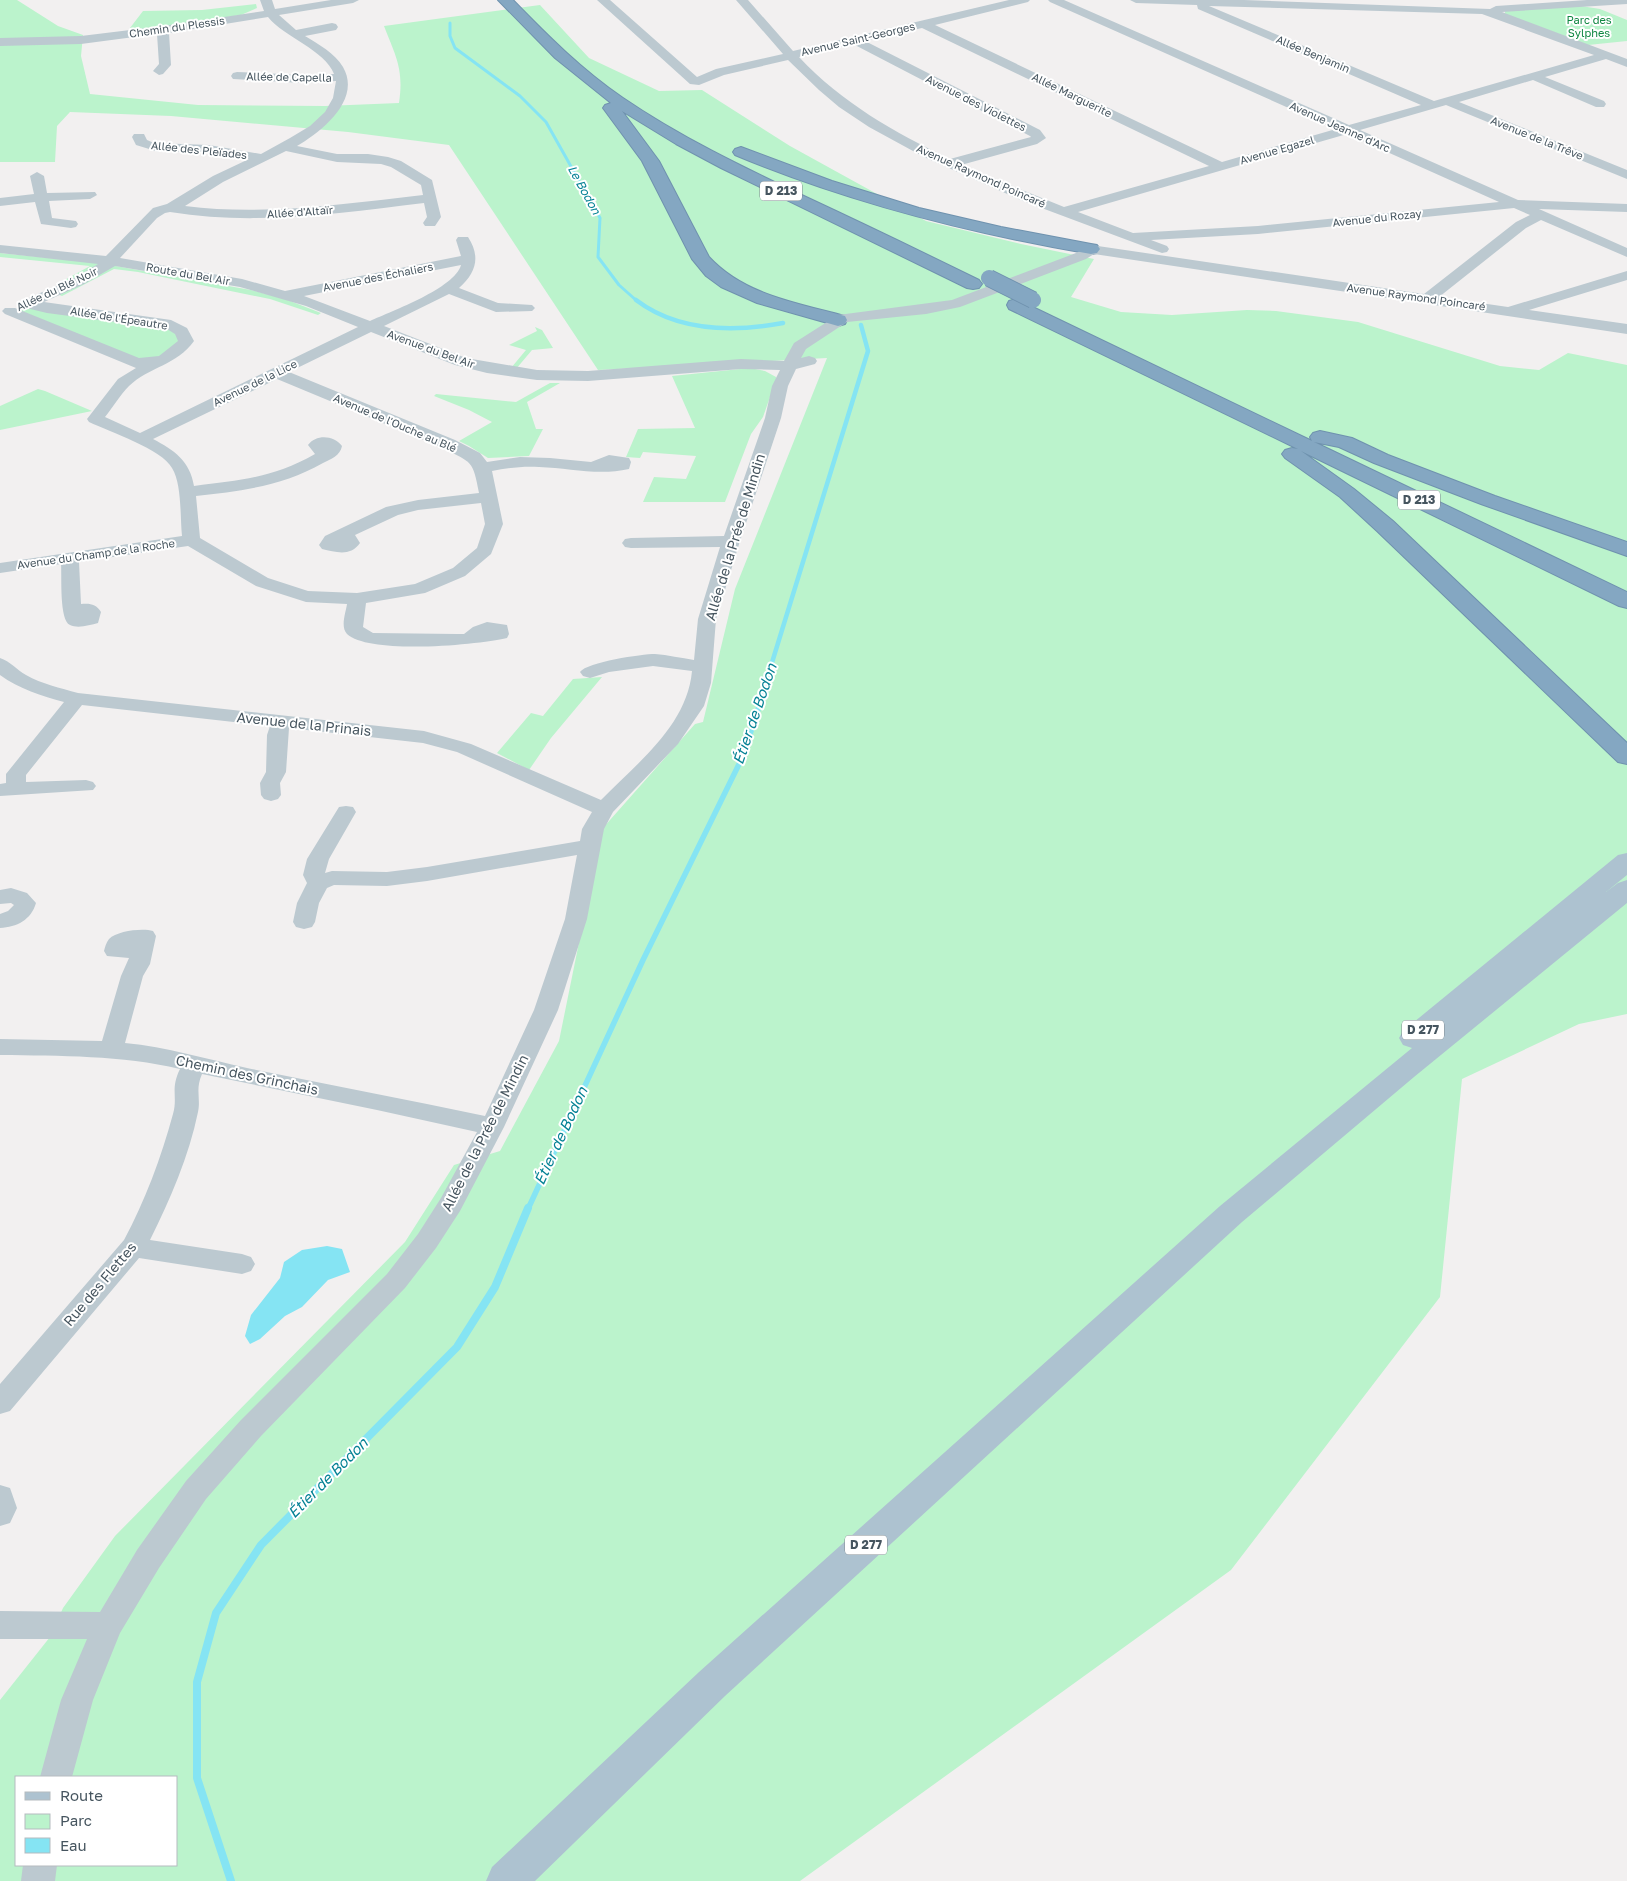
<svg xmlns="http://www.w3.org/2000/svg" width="1627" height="1881" font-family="'Golos Text',sans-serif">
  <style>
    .green { fill: #bbf3cc; fill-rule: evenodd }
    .water { fill: #85e4f3 }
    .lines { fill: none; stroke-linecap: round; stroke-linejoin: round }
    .stream-far3 { stroke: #85e4f3; stroke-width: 3 }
    .stream-far2 { stroke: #85e4f3; stroke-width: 4.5 }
    .stream-far1 { stroke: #85e4f3; stroke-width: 5.5 }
    .stream { stroke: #85e4f3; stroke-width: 8 }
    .highway-casing { stroke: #6f92ae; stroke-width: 2 }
    .minor { fill: #bcc9d0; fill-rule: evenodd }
    .major { fill: #adc2d0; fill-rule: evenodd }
    .highway { fill: #84a7c2; fill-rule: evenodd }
    .highway-bridge-casing { stroke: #6f92ae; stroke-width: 18; stroke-linecap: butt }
    .highway-bridge { stroke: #84a7c2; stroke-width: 16 }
    .labels { text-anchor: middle; stroke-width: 4; stroke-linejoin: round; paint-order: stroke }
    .far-park-label { font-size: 11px; fill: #108742; stroke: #fff }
    .far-street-label { font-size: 11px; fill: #46555f; stroke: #fff }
    .far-water-label { font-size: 12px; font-style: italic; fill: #058295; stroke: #fff }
    .shield { fill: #fff; stroke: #7e888f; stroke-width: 1 }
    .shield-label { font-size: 12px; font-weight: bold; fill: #46555f }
    .street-label { font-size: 14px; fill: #46555f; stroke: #fff }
    .water-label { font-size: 15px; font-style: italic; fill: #058295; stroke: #fff }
  </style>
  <rect width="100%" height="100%" fill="#f2f0f0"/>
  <g class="green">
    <path d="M0 0H17L58 26 83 35 81 56 90 94 198 105 325 106 399 103C404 69 396 57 384 26L540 5 589 58 659 91 702 90 790 146 926 221 1021 244 1094 259 1071 297 1121 312 1172 315 1247 310 1276 311 1358 322 1500 366 1539 370 1568 353 1627 365V1014L1579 1024 1462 1079 1440 1297 1231 1570 800 1881H0V1700L50 1637 63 1608 115 1536 405 1242 454 1165 500 1151 559 1041 602 829 695 724 703 722 735 589 827 358 598 370 449 145 348 132 171 116 70 112 57 126 55 162H0ZM16 1777H176V1865H16Z"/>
    <polygon points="256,4 257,8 241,15 130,31 130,28 143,11 202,10"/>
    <polygon points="1581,6 1600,9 1627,20 1627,41 1588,45 1505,14 1505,11"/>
    <polygon points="0,253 99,263 99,265 67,284 61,282 90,266 0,257"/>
    <polygon points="110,265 251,290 285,299 321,313 318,315 270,299 138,272 114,269 62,296 57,294"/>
    <polygon points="27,308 163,325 181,336 174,351 143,362 19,310"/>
    <polygon points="535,327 542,330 553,348 532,350 516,369 511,368 526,350 509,345 537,331"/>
    <polygon points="750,368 765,371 776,377 776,380 763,417 751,434 725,502 643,502 654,477 686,479 696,456 643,452 640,458 626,457 638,429 695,428 672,376"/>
    <polygon points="550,383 560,383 527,402 536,429 543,429 529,456 488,458 469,446 459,441 492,422 469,410 434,396 436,394 516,402"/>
    <polygon points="38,389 45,391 92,411 0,430 0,406"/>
    <polygon points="602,677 551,738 529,770 497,753 531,713 543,716 573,679"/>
  </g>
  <polygon class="water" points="327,1246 342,1249 350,1272 328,1280 302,1307 285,1316 260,1339 250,1344 245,1336 251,1315 280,1278 284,1262 302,1250"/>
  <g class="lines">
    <polyline class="stream-far3" points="450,23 450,36 455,48 520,96 546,122 600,218 598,257 619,285 637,301"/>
    <g class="stream-far2">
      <path d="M636 300C678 332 734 332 783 323"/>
      <polyline points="762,695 868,351 861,325"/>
    </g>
    <polyline class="stream-far1" points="528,1209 643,960 743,756 763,694"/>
    <polyline class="stream" points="231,1881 197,1778 197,1682 216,1613 261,1545 457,1347 495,1287 528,1208"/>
    <defs>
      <g id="highway">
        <path d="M498 0H513C547 35 582 70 623 98 680 137 743 167 806 197 864 224 922 252 979 280L982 284 979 288 973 289 967 288 721 168 676 144 622 111 659 161 709 257C744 295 797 303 845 316L847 320 845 324 838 326 831 324 757 303 721 287 706 276 692 259 642 161 603 108 605 105 611 103 555 58Z"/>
        <path d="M741 147 832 181 919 208 1001 227 1091 244 1097 245 1100 249 1097 253 1091 254C969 233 850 203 735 155L733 152 735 149Z"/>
        <polygon points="1016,299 1312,441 1310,437 1313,433 1320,431 1352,438 1388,455 1495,496 1627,542 1627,556 1481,504 1374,463 1339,447 1314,442 1627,592 1627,608 1619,606 1301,451 1354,489 1393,521 1627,743 1627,764 1618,762 1377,531 1340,497 1285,458 1282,454 1285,450 1292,448 1298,449 1009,309 1007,305 1009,301"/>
      </g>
    </defs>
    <use href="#highway" class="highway-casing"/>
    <g class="minor">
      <path d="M260 0H272L275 9 331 0H359L353 3 279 15 296 30 332 23 336 24 338 27 336 30 305 36C318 44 335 53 343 67 362 100 321 132 297 146L337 154H368L388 157 401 161 432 180 441 217 435 226H425L423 223 427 217 424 203C340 213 255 226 170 212L165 213 157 218 120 258 242 279 285 291 461 256 456 240 458 237H468C481 257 476 273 459 288L498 303 532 305 535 308 532 311 496 312 449 294 384 326 466 358 537 370 588 371 741 359 784 361 794 343 838 315 952 300 1076 253 1091 245 1424 294 1516 222 1530 215 1514 208 1258 234 1151 240 1167 246 1169 249 1167 252 1162 253 1023 201 924 157 869 127 839 107 819 90 788 60 724 75 699 85 690 84 597 0H610L697 77 716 69 783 54 736 0H748L793 51 1009 0H1030L1028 2 935 25 1222 162 1336 129 1050 2 1048 0H1064L1349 125 1421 105 1198 9 1197 5 1136 3 1130 0H1244L1490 9 1496 6 1587 0H1627V4L1502 12 1627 59V67L1606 59 1545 77 1604 101 1606 104 1604 107H1596L1533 80 1459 102 1627 170V179L1446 105 1360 130 1518 200 1627 204V212L1539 209 1627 248V257L1541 220 1526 228 1439 297 1508 307 1627 271V280L1529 310 1627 324V334L1094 254 1086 259 960 307 926 314 847 322 806 349 801 358 809 356 815 358 817 361 815 364 796 369 788 386 781 418 740 541 716 619 711 683 704 706 678 744 613 812 604 829 587 919 558 1010 504 1127 460 1211 436 1248 405 1288 261 1436 206 1499 159 1568 120 1633 93 1700 72 1777H40L61 1700 87 1639H0V1611L100 1612 137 1550 186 1481 241 1420 387 1274 418 1234 441 1198 477 1132 377 1110 202 1074C195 1090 201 1098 198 1112 189 1156 170 1200 150 1240L242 1254 251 1257 255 1264 251 1271 242 1274 139 1258 10 1411 0 1414V1384L124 1240C145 1201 161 1158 173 1114 178 1097 170 1089 180 1069 121 1055 61 1056 0 1055V1039L102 1041 121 976 129 958 107 956 104 951C105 947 106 943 109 939 117 931 142 928 153 931L156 936 150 964 143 976 125 1043C167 1047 206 1059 247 1068 326 1084 405 1099 485 1116L534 1010 565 919 577 855 427 881 387 886 334 885 327 888 319 903 315 922 312 927 304 929 296 927 293 922 297 903 307 883 303 875 307 859 339 807 346 806 353 807 356 812 329 859 325 873 332 871 387 872 427 867 580 841 582 829 592 812 457 752 423 743 289 728 286 772 280 783 281 795 278 799 271 801 264 799 261 795 260 783 266 772 267 735 270 726 82 705 26 775V782L86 780 93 782 96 786 93 790 0 796V784L6 783V774L64 702C42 696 19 689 0 675V658C10 661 17 670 26 675 42 684 60 688 78 693L424 731 471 744 601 800C637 763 687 726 692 671L653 666 609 672 590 678 583 676 580 672C587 662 642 654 655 654 668 655 681 658 694 660L698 619 720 547 631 548 625 547 622 543 625 539 631 538 724 536 765 418 772 386 780 370 741 369 588 381 537 380 487 373 455 365 371 332 289 372 455 440 480 453 487 462 520 457 550 458 591 462 609 455 629 458 631 462 629 469C598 476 570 468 539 467 523 466 508 468 492 471L503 524 491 554 465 576 425 593 366 603 363 627 373 633 457 634H464L473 627 487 622 507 625 509 634 507 638C477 645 370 655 347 634 340 627 346 612 347 604L306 602 256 586 188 546 79 562 81 604C90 603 96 604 101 612L98 623C90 625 78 629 70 625 59 620 62 577 61 564L0 573V563L182 536C180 517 182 484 172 468 162 449 110 432 89 422L87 419 118 379 136 368 5 314 2 311 5 308H15L139 358 159 356 178 341 175 334 167 329 47 313 22 307 19 304 22 301 74 278 98 264 0 253V245L106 256 153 208 167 204 213 176 249 159 201 152H159L136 145 132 137 134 134H144L147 140 154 143 209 145 261 154 290 138 310 126 325 112 333 98 336 81 303 83 233 79 231 76 233 73 237 72 303 75 334 74C325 50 284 37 268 17L169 33 171 65 163 74 159 75 153 71 159 64 157 34 81 44 0 46V38L81 36 163 26 264 11ZM1209 6 1482 14 1594 55 1434 101ZM922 28 1209 166 1064 207 961 165 1037 144 1046 138 1040 130 865 41ZM853 44 1030 136 1031 137 950 159C894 132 842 103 799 57ZM1347 134 1499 202 1258 226 1133 233 1078 212ZM286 151 337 162 381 164 391 167 421 185 423 195C344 204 264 216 185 206L223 182ZM461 265C455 288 392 311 370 321L304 296ZM115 266 240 287 306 306 358 327 140 433 105 417C113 407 120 395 129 386 149 367 177 365 194 341L187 328 171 320 44 302 84 284ZM277 379 443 448C472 463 473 460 479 493L418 500 386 507 325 536 319 545 322 549C336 552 350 557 360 543L355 535 398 515 418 510 481 503 485 524 477 548 453 568 415 584 357 593 308 591 268 578 200 538 196 496C241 491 283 486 323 463 331 459 340 456 342 446 334 435 316 434 308 445L315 454C273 478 241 480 194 486 190 461 174 450 153 439Z"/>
      <polygon points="37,172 44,176 47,193 95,192 97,195 90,199 49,201 52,218 76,221 78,224 76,227 71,228 41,224 35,202 0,206 0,198 34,194 30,176"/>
      <path d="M11 888 27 893 36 903C31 920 17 927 0 928V914L8 911 14 905 11 903 0 904V890Z"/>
      <polygon points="0,1485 10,1488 17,1508 10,1523 0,1526"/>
      <polygon points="23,1865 57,1865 55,1881 21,1881"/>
    </g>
    <polygon class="major" points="1627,853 1627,875 1606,892 1618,883 1627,880 1627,903 1414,1077 1242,1222 725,1696 535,1881 486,1881 492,1867 699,1672 1220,1206 1412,1048 1403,1045 1399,1038 1403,1031 1618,855"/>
    <use href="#highway" class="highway"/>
    <defs>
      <polyline id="highway-bridge" points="989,278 1033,300"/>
    </defs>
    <use href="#highway-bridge" class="highway-bridge-casing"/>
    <use href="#highway-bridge" class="highway-bridge"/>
  </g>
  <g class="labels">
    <g class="far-park-label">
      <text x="1589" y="24">Parc des<tspan x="1589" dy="13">Sylphes</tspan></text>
    </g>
    <g class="far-street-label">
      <text transform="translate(177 27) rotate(-8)" y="4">Chemin du Plessis</text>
      <text transform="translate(858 39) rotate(-13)" y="4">Avenue Saint-Georges</text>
      <text transform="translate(1313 54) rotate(23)" y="4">Allée Benjamin</text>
      <text transform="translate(289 77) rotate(1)" y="4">Allée de Capella</text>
      <text transform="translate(1072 95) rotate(26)" y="4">Allée Marguerite</text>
      <text transform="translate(976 103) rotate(27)" y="4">Avenue des Violettes</text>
      <text transform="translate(1340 127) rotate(24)" y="4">Avenue Jeanne d'Arc</text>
      <text transform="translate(1537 138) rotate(22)" y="4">Avenue de la Trêve</text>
      <text transform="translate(199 150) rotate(6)" y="4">Allée des Pleïades</text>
      <text transform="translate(1277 150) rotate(-16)" y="4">Avenue Egazel</text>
      <text transform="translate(981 176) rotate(24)" y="4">Avenue Raymond Poincaré</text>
      <text transform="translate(300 212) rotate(-4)" y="4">Allée d'Altaïr</text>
      <text transform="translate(1377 218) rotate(-6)" y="4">Avenue du Rozay</text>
      <text transform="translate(188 274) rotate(10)" y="4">Route du Bel Air</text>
      <text transform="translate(378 277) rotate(-11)" y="4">Avenue des Échaliers</text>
      <text transform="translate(57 289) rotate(-25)" y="4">Allée du Blé Noir</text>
      <text transform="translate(1416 297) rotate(8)" y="4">Avenue Raymond Poincaré</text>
      <text transform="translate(119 318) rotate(9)" y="4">Allée de l'Épeautre</text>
      <text transform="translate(431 349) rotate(20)" y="4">Avenue du Bel Air</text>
      <text transform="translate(255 383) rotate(-26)" y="4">Avenue de la Lice</text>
      <text transform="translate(395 423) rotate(23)" y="4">Avenue de l'Ouche au Blé</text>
      <text transform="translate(96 554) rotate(-8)" y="4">Avenue du Champ de la Roche</text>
    </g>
    <g class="far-water-label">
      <text transform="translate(584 190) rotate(61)" y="4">Le Bodon</text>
    </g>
    <g class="shield">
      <rect x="760" y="181.5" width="42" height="19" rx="4"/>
      <rect x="1398" y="490.5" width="42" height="19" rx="4"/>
      <rect x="1402" y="1020.5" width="42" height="19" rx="4"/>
      <rect x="845" y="1535.5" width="42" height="19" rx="4"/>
    </g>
    <g class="shield-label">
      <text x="781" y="195">D 213</text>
      <text x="1419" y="504">D 213</text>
      <text x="1423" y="1034">D 277</text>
      <text x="866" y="1549">D 277</text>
    </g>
    <g class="street-label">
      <text transform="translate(735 537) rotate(-73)" y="5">Allée de la Prée de Mindin</text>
      <text transform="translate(304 724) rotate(6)" y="5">Avenue de la Prinais</text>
      <text transform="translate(247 1075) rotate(12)" y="5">Chemin des Grinchais</text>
      <text transform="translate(485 1133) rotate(-63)" y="5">Allée de la Prée de Mindin</text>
      <text transform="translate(100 1284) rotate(-50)" y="5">Rue des Flettes</text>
    </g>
    <g class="water-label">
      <text transform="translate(755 714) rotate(-71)" y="5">Étier de Bodon</text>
      <text transform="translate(561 1136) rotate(-65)" y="5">Étier de Bodon</text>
      <text transform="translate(328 1478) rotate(-45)" y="5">Étier de Bodon</text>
    </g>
  </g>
  <rect x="15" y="1776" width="162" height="90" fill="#ffffff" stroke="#b5bbbf"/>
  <rect x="25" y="1792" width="25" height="8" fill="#adc2d0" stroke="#b5bbbf"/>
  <text x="60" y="1801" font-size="15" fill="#46555f">Route</text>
  <rect x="25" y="1814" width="25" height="15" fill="#bbf3cc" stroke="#b5bbbf"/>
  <text x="60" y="1826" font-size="15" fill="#46555f">Parc</text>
  <rect x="25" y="1838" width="25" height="15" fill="#85e4f3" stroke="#b5bbbf"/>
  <text x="60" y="1851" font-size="15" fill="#46555f">Eau</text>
</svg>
